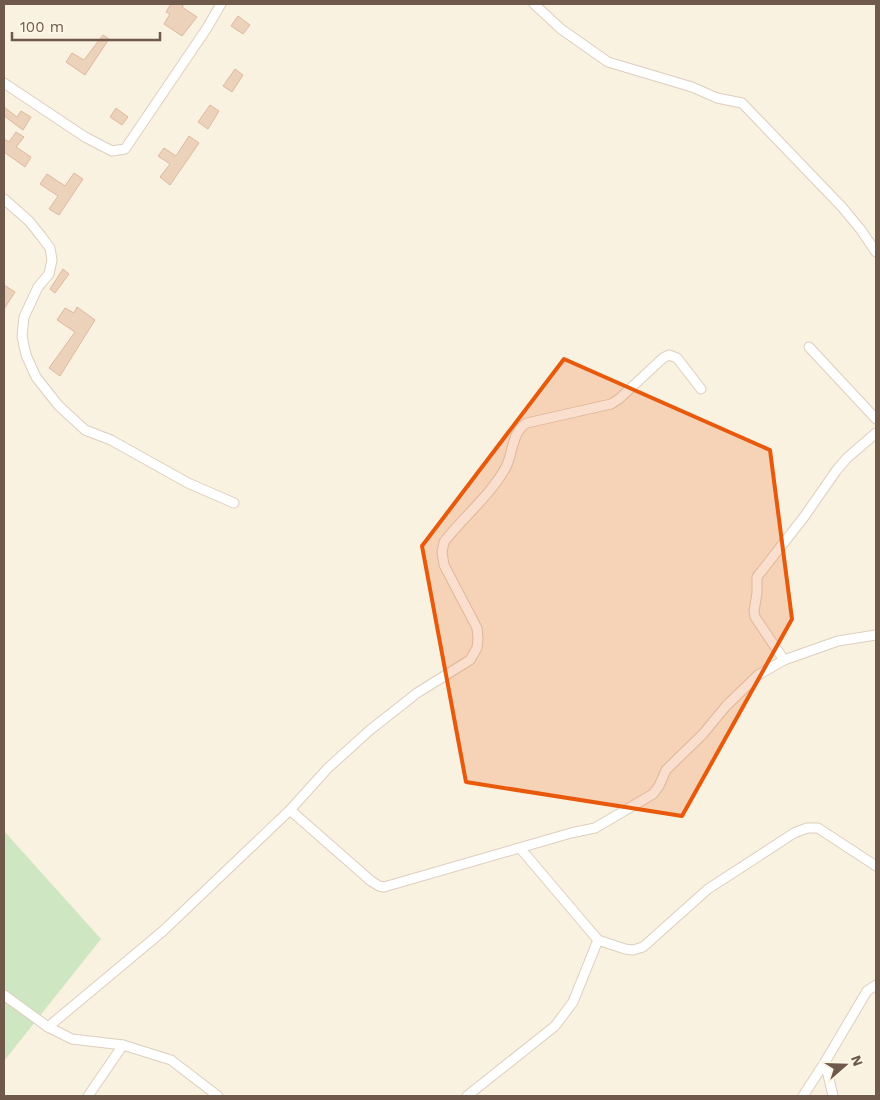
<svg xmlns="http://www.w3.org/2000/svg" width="880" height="1100" font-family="'Work Sans',sans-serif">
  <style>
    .green { fill: #cee6c1 }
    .building { fill: #edd2bb; stroke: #deb99d }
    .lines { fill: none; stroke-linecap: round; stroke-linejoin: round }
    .minor-casing { stroke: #ddcebe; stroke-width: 11 }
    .minor { stroke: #fff; stroke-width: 9 }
    .marked { fill: #e8590c; fill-opacity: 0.2; stroke: #e8590c; stroke-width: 4; stroke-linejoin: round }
  </style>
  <rect width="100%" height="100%" fill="#faf2e1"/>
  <polygon class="green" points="4,831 101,939 4,1061"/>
  <g class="building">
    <polygon points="171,4 184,4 182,7 197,17 182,36 164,24 170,14 166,12"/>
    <polygon points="238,16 250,25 243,34 231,26"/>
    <polygon points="103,35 109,39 85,75 66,62 72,53 84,60"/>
    <polygon points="235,69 243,75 232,92 223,86"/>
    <polygon points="210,105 219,111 208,129 198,122"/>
    <polygon points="4,107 17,117 21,111 31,117 23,130 4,116"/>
    <polygon points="116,108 128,117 122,125 110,117"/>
    <polygon points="16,132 24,137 16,147 31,157 25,167 4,152 4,139 9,142"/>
    <polygon points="189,136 199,143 170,185 160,177 170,164 158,156 164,148 176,156"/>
    <polygon points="74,173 83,179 59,215 49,209 58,196 40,184 47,174 65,186"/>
    <polygon points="63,269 69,274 55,293 50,289"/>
    <polygon points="4,285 15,292 4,309"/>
    <polygon points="77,307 95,320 60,376 49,368 75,332 57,320 65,308 74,313"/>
  </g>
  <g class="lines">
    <defs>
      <g id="minor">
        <polyline points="534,4 561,29 608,62 692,87 717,98 742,103 842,207 861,230 876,252"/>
        <polyline points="4,83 85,137 112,151 125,149 207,28 221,4"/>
        <polyline points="4,199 29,221 41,236 50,248 52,260 49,274 38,287 24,317 22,336 26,355 36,377 58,405 85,430 111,440 188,483 234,503"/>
        <polyline points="809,347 876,419"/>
        <polyline points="784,660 755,617 754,611 757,593 757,577 804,517 836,471 847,458 876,433"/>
        <path d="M290 810 328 768 370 730 417 693 470 660 477 648 478 639 477 628 444 565 442 552 444 542C464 516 490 496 506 467 513 453 512 431 527 423L611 404 619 399 663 358 669 355 677 358 701 389"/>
        <polyline points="520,848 598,940 625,949 633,950 643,947 708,889 794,833 807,828 818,828 876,866"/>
        <polyline points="4,995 48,1027 72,1039 123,1045 171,1060 218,1096"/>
        <polyline points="48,1027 163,931 290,810 371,881 379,886 384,887 571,833 595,828 653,794 659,786 666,770 703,734 726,706 758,675 784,660 838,641 876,635"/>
        <polyline points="825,1062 833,1096"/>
        <polyline points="88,1096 123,1045"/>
        <polyline points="467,1096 555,1026 573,1002 598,940"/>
        <polyline points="803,1096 825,1062 867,991 876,985"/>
      </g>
    </defs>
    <use href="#minor" class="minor-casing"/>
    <use href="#minor" class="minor"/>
  </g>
  <path class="marked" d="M564 359 770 450 792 619 682 816 466 782 422 546Z"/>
  <rect width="880" height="1100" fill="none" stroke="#6f594a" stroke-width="10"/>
  <g transform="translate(845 1065) rotate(70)" stroke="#fdf6e7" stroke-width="4" paint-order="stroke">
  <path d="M0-4L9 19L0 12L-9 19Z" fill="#6f594a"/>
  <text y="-8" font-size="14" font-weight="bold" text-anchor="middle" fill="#6f594a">N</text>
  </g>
  <path d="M12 32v8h148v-8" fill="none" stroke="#6f594a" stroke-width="2.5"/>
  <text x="20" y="32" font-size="15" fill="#6f594a" stroke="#fdf6e7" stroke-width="4" paint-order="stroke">100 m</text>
</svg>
